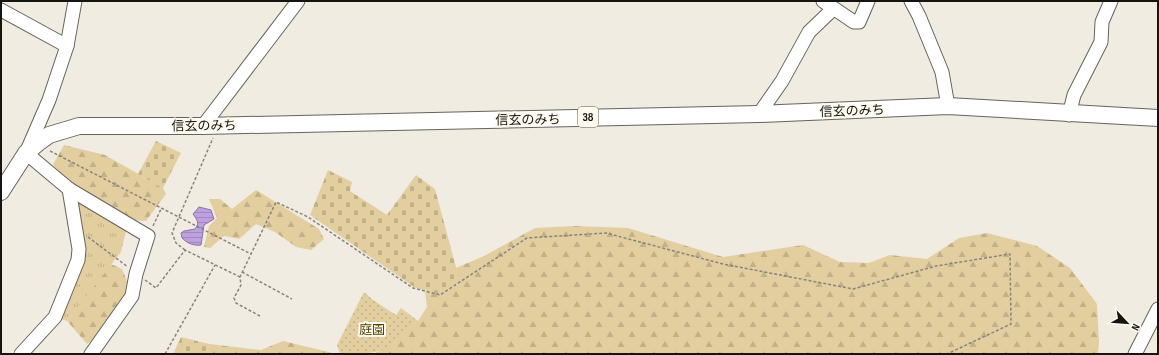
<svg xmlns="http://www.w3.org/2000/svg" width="1159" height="355" font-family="'Sofia Sans Condensed','Noto Sans JP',sans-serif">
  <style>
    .forest { fill: url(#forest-firs) }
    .cemetery { fill: url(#cemetery-stones) }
    .park { fill: url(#park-tufts) }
    .garden { fill: url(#garden-dots) }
    .water { fill: url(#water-rules); stroke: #8b75a2 }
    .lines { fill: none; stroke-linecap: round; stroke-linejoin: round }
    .minor-casing { stroke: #67635b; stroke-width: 15 }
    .major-casing { stroke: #67635b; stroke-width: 18 }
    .path { stroke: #87847d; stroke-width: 1.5; stroke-dasharray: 3 2; stroke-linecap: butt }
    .minor { stroke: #fff; stroke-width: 13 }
    .major { stroke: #fff; stroke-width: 16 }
    .labels { text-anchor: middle; stroke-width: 4; stroke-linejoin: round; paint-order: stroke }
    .shield { fill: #fefaef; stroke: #5b5953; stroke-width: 1 }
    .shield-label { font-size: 12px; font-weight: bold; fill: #151410 }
    .street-label { font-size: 13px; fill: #151410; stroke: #fefaef }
    .park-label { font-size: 13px; fill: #543f04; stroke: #fefaef }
  </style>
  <defs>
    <pattern id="forest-firs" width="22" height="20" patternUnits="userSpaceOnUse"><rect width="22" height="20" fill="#e2ce9f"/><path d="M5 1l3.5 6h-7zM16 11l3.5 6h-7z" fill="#c1b088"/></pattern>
    <pattern id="cemetery-stones" width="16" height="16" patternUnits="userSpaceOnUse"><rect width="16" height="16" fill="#e2ce9f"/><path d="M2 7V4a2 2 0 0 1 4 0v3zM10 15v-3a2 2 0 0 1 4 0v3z" fill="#c1b088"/></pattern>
    <pattern id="park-tufts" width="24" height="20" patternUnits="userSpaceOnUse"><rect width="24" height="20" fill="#e2ce9f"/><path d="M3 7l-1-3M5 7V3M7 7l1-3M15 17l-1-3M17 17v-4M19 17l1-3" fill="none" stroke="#c1b088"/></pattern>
    <pattern id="garden-dots" width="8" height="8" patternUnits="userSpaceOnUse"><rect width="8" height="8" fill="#e2ce9f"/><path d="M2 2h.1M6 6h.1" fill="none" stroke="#c1b088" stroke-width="1.8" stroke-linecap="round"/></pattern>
    <pattern id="water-rules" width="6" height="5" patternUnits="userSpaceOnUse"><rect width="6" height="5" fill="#be9fe0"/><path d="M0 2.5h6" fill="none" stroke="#a288bf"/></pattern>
  </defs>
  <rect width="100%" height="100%" fill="#f1ece2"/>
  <g class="forest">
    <polygon points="64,145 105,155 163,188 166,194 146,221 132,220 73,185 53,165"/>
    <polygon points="256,190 319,229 324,239 311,250 296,247 275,232 256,224 239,239 224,236 210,248 204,247 209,226 217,218 209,199 220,199 232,209"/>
    <polygon points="574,226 628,228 723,257 803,245 840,262 869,263 890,255 927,259 959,238 987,233 1037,246 1070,268 1097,304 1099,343 1098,354 373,354 395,343 404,331 418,321 427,307 425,291 440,295 460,283 456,268 484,256 535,228"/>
    <path d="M111 264 122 269 129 286C123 307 106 333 87 344L67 321Z"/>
    <polygon points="283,341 337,354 207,354 209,344 261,350"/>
  </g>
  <g class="cemetery">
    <polygon points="156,141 181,153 163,188 138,174"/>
    <polygon points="328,170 352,182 350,191 387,215 416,175 435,189 460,282 440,295 414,287 310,215"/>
    <polygon points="181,337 209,344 207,354 173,354"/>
  </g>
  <polygon class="park" points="69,189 126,231 121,252 67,321 55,317 78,260"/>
  <path class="garden" d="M364 292 373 300 396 315 401 308 418 321C409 327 403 334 396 342 381 355 359 354 340 354L337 345Z"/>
  <path class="water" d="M199 207 211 210 214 219 204 225 201 245C193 246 187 243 182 238L181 233 184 231 195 229C200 223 197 220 193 214Z"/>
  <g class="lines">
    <defs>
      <g id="minor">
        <polyline points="823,1 854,22 859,22 868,1"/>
        <polyline points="911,1 919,16 942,72 948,106"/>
        <polyline points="1,10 67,46"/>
        <polyline points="759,114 782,81 809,32 833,9"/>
        <polyline points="1069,115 1074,95 1101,42 1102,22 1111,1"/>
        <polyline points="203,126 298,1"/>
        <polyline points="69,189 148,236 136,274 132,296 91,354"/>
        <polyline points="21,354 55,317 78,260 79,249 69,189 26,153 49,100 67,46 75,1"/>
        <polyline points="1135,354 1158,309"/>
      </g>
      <polyline id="major" points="1,192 26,153 38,143 49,135 79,126 203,126 759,114 948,106 1158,118"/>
    </defs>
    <use href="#minor" class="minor-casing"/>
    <use href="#major" class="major-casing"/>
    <g class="path">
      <polyline points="50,151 251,254"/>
      <polyline points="153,226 161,209"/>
      <polyline points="88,237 128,267"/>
      <polyline points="185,250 176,243 172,233 213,138"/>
      <polyline points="242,272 292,299"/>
      <polyline points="145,280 156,288 185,250 240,277"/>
      <polyline points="260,316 236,303 234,298 241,285 240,277 276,202 308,217 413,288 440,295 527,238 606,233 723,264 853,289 936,266 1010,254 1011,324 947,354"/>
      <polyline points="165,354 215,265"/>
    </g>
    <use href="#minor" class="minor"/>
    <use href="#major" class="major"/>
  </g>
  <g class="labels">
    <rect class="shield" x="578" y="107" width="20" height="20" rx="3"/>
    <g class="shield-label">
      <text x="588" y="121">38</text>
    </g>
    <g class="street-label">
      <text transform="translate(852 110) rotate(-2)" y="5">信玄のみち</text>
      <text transform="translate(528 119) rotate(-1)" y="5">信玄のみち</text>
      <text transform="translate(204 125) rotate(-1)" y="5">信玄のみち</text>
    </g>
    <g class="park-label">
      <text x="372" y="334">庭園</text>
    </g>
  </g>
  <rect width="1159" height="355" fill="none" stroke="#151410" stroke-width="4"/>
  <g transform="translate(1127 323) rotate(116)" stroke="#fefaef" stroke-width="3" paint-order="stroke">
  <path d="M0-3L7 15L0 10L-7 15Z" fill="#151410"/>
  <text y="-6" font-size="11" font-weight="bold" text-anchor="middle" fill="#151410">N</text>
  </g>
</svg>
